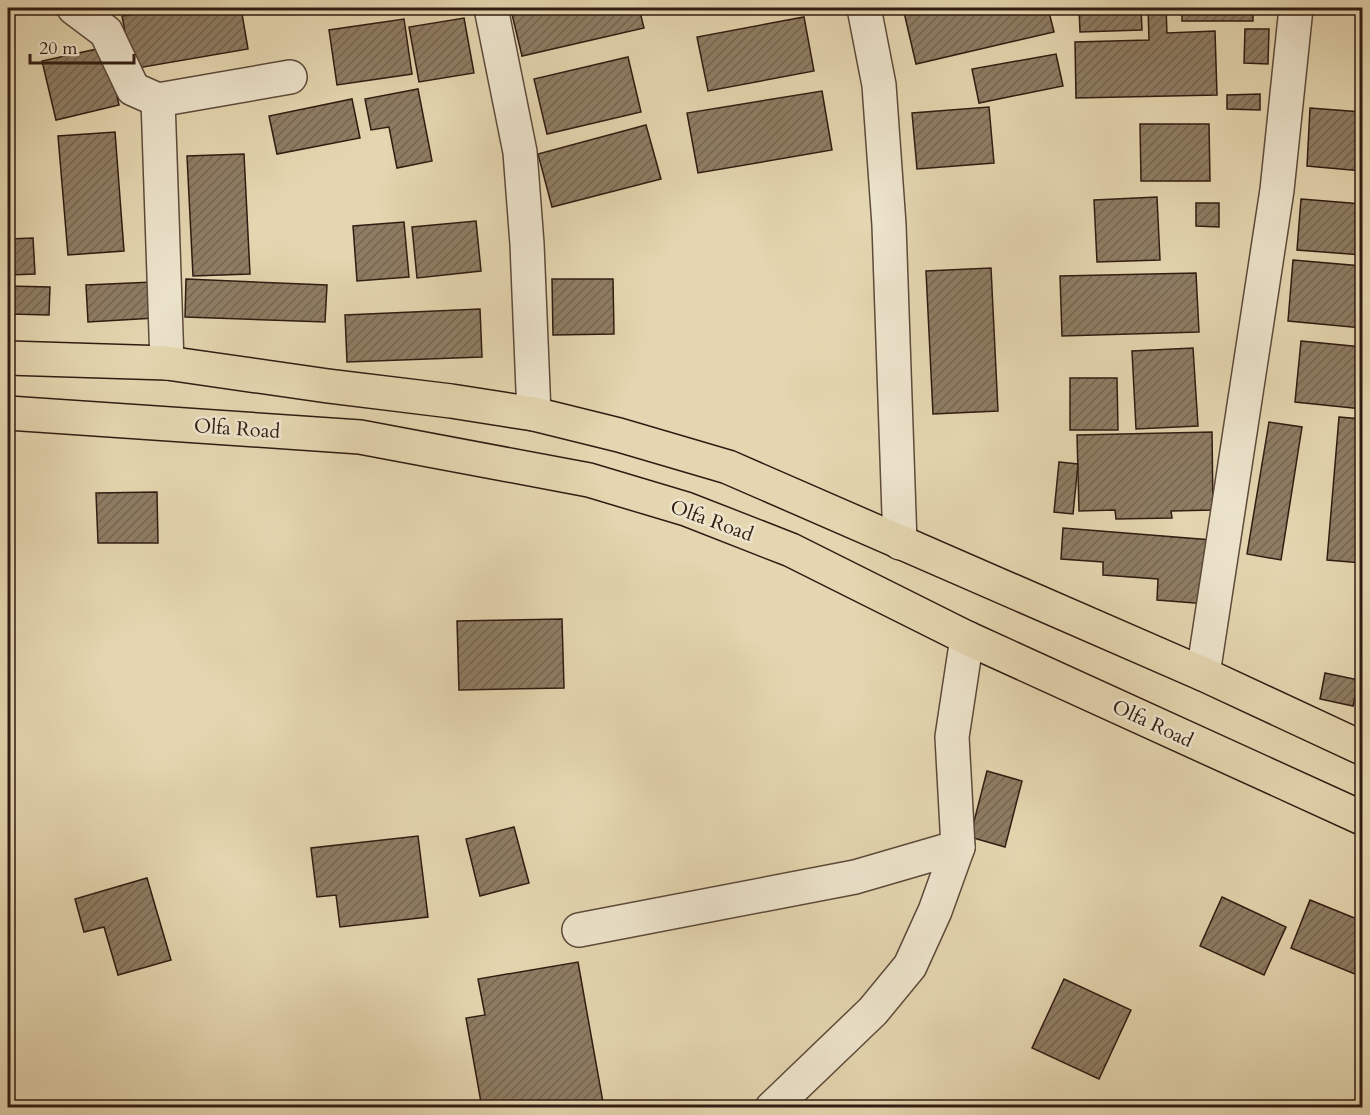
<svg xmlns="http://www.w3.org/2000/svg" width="1370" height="1115" font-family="Cardo,serif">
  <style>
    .building { fill: url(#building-hatch); stroke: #301c12; stroke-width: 1.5 }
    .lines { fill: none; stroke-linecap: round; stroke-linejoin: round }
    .minor-casing { stroke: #5d4a3a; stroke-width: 36 }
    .primary-casing { stroke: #301c12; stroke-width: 36 }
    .minor { stroke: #ede4cc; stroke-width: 33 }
    .primary { stroke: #e4d6b0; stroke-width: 33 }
    .labels { text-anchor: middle; stroke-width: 5; stroke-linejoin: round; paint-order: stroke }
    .street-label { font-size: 20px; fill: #301c12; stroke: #ede4cc }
  </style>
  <defs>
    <pattern id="building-hatch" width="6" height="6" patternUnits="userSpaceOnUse" patternTransform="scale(1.5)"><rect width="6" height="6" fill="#8e7d64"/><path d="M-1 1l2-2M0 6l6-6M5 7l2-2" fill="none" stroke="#746651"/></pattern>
  </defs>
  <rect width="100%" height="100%" fill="#e4d6b0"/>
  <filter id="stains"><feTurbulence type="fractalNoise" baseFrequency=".00333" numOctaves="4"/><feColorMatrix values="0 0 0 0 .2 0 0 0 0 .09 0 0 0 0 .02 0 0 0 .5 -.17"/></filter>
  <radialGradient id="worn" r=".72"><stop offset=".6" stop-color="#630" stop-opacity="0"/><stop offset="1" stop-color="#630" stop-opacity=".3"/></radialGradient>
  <g class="building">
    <polygon points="173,8 241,8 248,49 132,69 122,16"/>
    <polygon points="521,8 639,8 644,28 522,56 511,10"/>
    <polygon points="903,8 1048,8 1054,32 916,64"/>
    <polygon points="1079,8 1141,8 1142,30 1080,32"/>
    <polygon points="1148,8 1166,8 1167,33 1215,31 1217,95 1076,98 1075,42 1149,40"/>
    <rect x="1182" y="8" width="71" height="13"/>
    <polygon points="1322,8 1362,8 1362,15 1321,9"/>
    <polygon points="804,17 814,71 708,91 697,37"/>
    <polygon points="464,18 474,73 419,82 409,27"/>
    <polygon points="404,19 412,74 337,85 329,30"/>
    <polygon points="1245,29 1269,29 1268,64 1244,63"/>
    <polygon points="106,47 119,105 56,120 42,61"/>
    <polygon points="1056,54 1063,86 979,103 972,69"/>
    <polygon points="628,57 641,112 547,134 534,79"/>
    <polygon points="418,89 432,161 397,168 389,127 371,130 365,99"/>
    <polygon points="822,91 832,150 698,173 687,113"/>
    <polygon points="1260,94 1260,110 1227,109 1227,95"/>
    <polygon points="352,99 360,138 277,154 269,116"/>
    <polygon points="989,107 994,163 917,169 912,113"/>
    <polygon points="1310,108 1362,112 1362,171 1307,166"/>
    <polygon points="1140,124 1209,124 1210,181 1141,181"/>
    <polygon points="646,125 661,179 552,207 538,154"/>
    <polygon points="115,132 124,251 68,255 58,136"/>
    <polygon points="244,154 250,274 193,276 187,156"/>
    <polygon points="1157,197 1160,260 1097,262 1094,200"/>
    <polygon points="1301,199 1362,204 1362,255 1297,250"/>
    <polygon points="1196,203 1219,203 1219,227 1196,226"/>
    <polygon points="476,221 481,271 417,278 412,227"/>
    <polygon points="404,222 409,277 357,281 353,226"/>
    <polygon points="33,238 35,274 8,275 8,239"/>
    <polygon points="1293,260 1362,266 1362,328 1288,321"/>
    <polygon points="991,268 998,411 933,414 926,271"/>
    <polygon points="1196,273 1199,332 1062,336 1060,276"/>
    <polygon points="186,279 327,285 325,322 185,317"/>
    <polygon points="552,279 613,279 614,334 553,335"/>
    <polygon points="153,282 155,318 88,322 86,285"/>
    <polygon points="8,286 50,287 49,315 10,314 10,336 8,336"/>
    <polygon points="480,309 482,357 347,362 345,315"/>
    <polygon points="1301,341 1362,347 1362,409 1295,402"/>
    <polygon points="1193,348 1198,426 1136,429 1132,351"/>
    <polygon points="1070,378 1117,378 1118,430 1070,430"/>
    <polygon points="1339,417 1362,419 1362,563 1327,560"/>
    <polygon points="1269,422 1302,427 1281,560 1247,554"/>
    <polygon points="1212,432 1213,510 1171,511 1172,518 1116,519 1115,510 1079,511 1077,435"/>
    <polygon points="1059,462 1078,464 1073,514 1054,512"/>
    <polygon points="157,492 158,543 98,543 96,493"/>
    <polygon points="1063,528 1212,540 1207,604 1157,600 1158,579 1103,575 1103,562 1061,559"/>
    <polygon points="562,619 564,688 459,690 457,621"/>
    <polygon points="1325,673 1359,680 1353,706 1320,699"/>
    <polygon points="987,771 1022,781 1005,847 970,837"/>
    <polygon points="514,827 529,883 480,896 466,839"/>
    <polygon points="418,836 428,917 340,927 336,895 317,897 311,848"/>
    <polygon points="147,878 171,960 118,975 104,927 84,932 75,899"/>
    <polygon points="1222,897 1286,927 1264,975 1200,946"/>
    <polygon points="1310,900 1362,921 1362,977 1291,948"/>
    <polygon points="578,962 604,1108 482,1108 466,1018 485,1015 478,979"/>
    <polygon points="1064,979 1131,1010 1099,1079 1032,1048"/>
  </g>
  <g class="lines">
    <defs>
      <g id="minor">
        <polyline points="74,8 106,32 133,89 158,100 290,77"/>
        <polyline points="491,8 520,152 527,244 534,414"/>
        <polyline points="864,8 879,85 889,225 900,543"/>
        <polyline points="158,100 167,363"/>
        <polyline points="1203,674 1277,190 1296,8"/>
        <polyline points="579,930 855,877 958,847"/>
        <polyline points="772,1108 873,1011 910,966 935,911 958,847 952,737 967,638"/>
      </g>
      <g id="primary">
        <polyline points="8,358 167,363 328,386 451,401 534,414 619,435 728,467 1203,674 1362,748"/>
        <polyline points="8,413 360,437 589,480 686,509 791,550 967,638 1362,818"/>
      </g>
    </defs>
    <use href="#minor" class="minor-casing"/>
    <use href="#primary" class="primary-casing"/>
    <use href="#minor" class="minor"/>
    <use href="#primary" class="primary"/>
  </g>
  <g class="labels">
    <g class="street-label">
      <text transform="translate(237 428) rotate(4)" y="7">Olfa Road</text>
      <text transform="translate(712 520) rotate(20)" y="7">Olfa Road</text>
      <text transform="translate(1153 723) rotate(25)" y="7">Olfa Road</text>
    </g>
  </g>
  <rect width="1370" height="1115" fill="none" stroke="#e4d6b0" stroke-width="30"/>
  <rect x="9" y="9" width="1352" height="1097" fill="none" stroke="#301c12" stroke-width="3"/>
  <rect x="15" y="15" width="1340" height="1085" fill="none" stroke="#301c12" stroke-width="1.5"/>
  <path d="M30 54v9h104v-9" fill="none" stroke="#301c12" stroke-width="3"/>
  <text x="39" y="54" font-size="18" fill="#301c12" stroke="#ede4cc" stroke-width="4.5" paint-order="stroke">20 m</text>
  <rect width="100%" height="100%" filter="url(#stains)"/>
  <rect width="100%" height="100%" fill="url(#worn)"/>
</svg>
